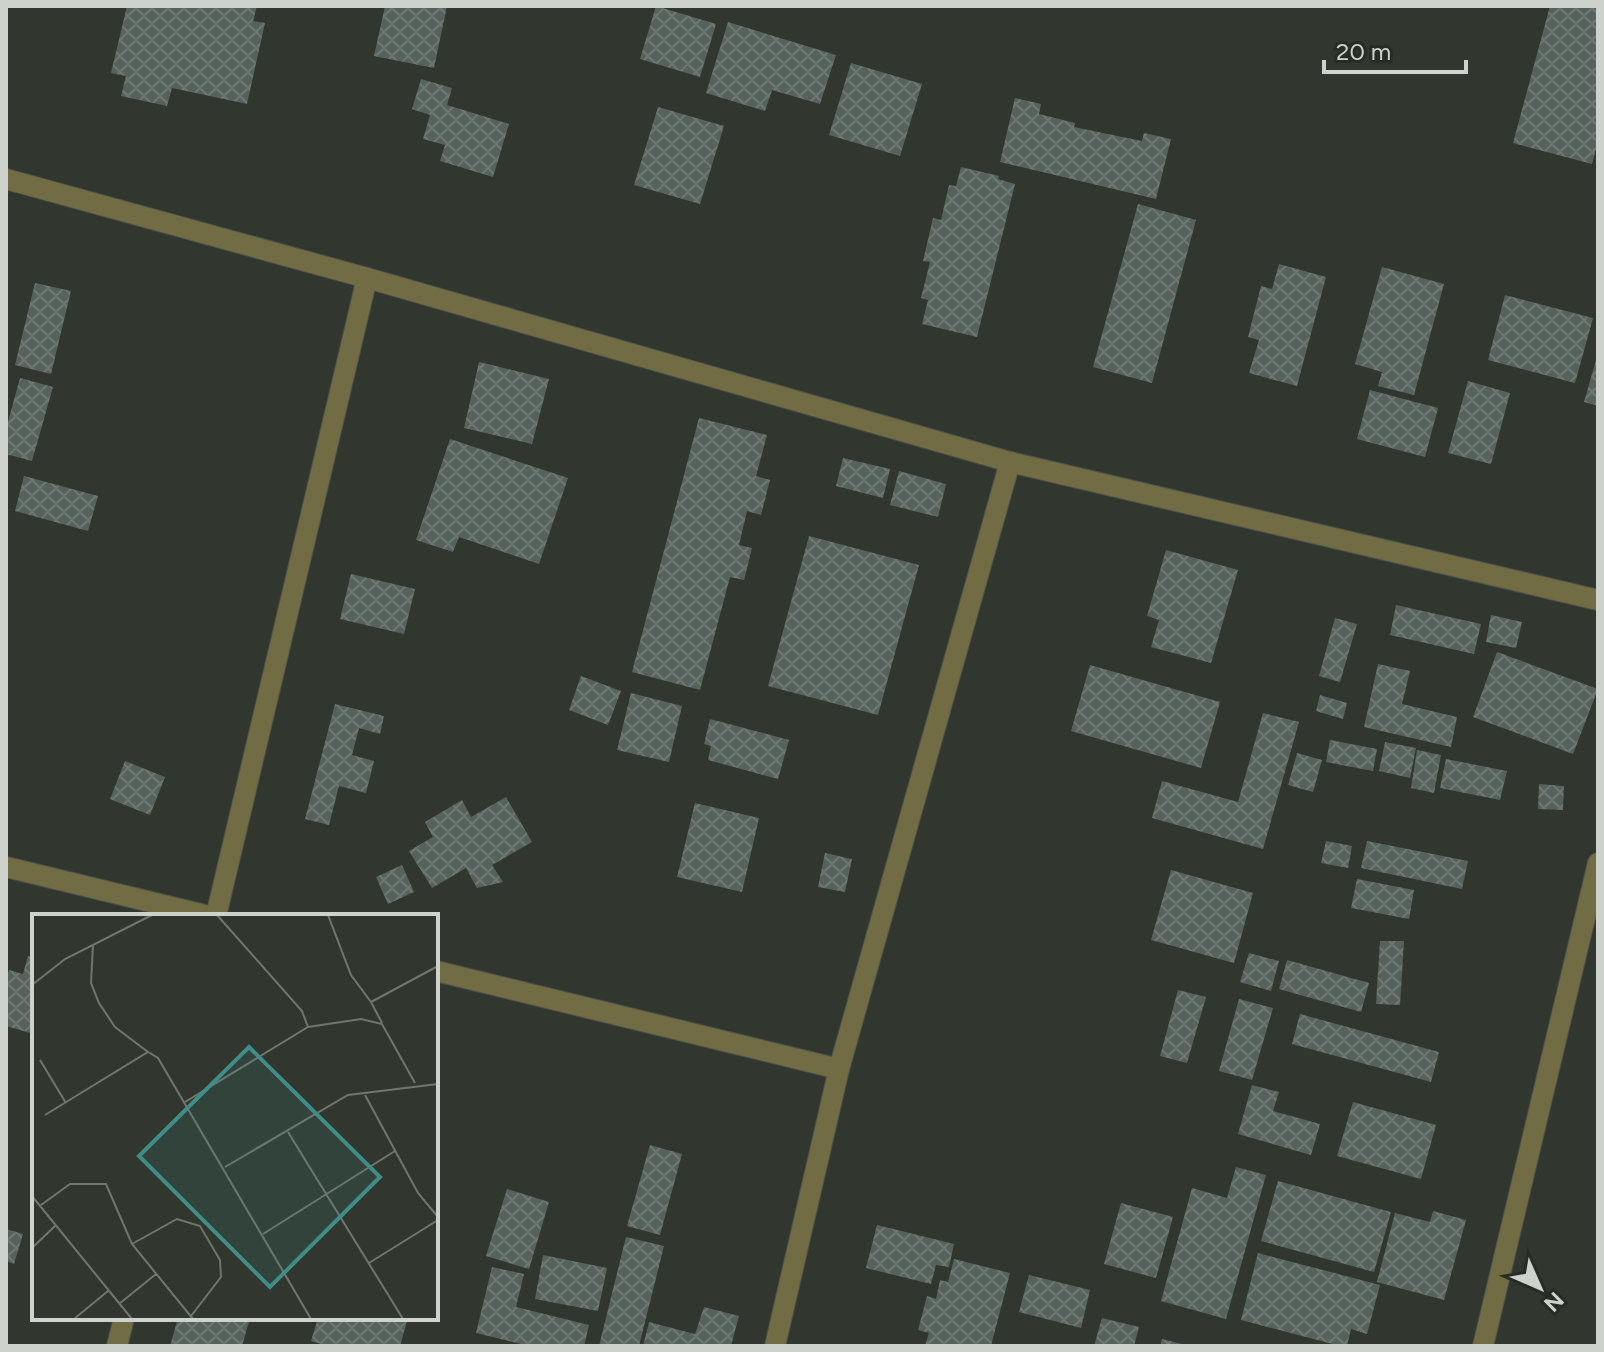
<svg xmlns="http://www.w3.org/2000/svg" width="1604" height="1352" font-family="Figtree,sans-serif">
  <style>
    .building { fill: url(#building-cross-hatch) }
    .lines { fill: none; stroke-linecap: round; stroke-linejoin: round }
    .minor-casing { stroke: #4d534b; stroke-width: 22 }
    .minor { stroke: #716c44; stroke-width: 20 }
    .inset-road { fill: none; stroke: #70756e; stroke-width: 2 }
    .view { fill: #3f8d86; fill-opacity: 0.15; stroke: #3f8d86; stroke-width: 4 }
    .inset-edge { fill: none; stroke: #ced2cd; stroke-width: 4 }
  </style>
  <defs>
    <pattern id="building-cross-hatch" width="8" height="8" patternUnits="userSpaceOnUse" patternTransform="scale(2)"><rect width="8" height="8" fill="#56625d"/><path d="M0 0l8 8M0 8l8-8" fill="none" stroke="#6d7873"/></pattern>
  </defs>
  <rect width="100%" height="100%" fill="#31372e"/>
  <g class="building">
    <polygon points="127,6 257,6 253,21 265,23 247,104 172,88 167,106 121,96 126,76 111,73"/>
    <polygon points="385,6 447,6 434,68 374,56"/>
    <polygon points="656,6 716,24 700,77 640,59"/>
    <polygon points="1550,6 1598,6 1598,142 1592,164 1513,143"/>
    <polygon points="728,22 836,55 820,104 772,90 765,111 706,93"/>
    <polygon points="851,63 922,84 900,156 829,135"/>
    <polygon points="421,79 452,88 447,105 509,124 493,177 440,161 445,145 423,139 430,115 412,109"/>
    <polygon points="1015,98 1041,104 1039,114 1075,123 1074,127 1142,141 1144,133 1171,139 1156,199 1000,162"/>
    <polygon points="658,107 724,126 700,204 634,185"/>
    <polygon points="961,167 999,176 998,179 1015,184 977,337 922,324 928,300 921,298 930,262 923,261 933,218 941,220 949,185 956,186"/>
    <polygon points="1138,204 1196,220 1152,383 1093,367"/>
    <polygon points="1279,264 1326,277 1297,386 1249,373 1259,340 1248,337 1261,286 1272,289"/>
    <polygon points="1382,267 1444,284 1414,395 1378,386 1382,372 1355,364"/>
    <polygon points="35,283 71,291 51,374 15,365"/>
    <polygon points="1505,295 1593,318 1575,383 1488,360"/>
    <polygon points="1598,353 1598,406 1584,402"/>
    <polygon points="479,362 549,379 532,444 464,428"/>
    <polygon points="20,378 53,387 32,461 6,454 6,429"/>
    <polygon points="1468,381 1510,393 1491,464 1448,453"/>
    <polygon points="1370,390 1438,408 1425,457 1357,439"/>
    <polygon points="699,418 767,435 756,476 770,480 761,515 747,511 739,545 752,548 744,580 730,577 700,690 632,672"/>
    <polygon points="450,439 568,478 539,564 459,537 453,552 416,540"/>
    <polygon points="843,458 890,469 883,498 836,486"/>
    <polygon points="899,471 946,484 938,517 890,505"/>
    <polygon points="24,476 98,496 88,531 15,511"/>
    <polygon points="809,536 919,565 878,715 768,686"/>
    <polygon points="1166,550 1238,570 1211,663 1151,647 1159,620 1147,616"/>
    <polygon points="351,574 415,589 404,634 340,619"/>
    <polygon points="1396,605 1481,624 1474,654 1390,635"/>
    <polygon points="1491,615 1522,622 1516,648 1486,642"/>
    <polygon points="1335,618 1357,624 1340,682 1319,676"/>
    <polygon points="1497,652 1598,689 1573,754 1473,717"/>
    <polygon points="1378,664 1410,671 1402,704 1457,717 1451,747 1364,727"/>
    <polygon points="1090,665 1220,702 1201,768 1071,731"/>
    <polygon points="581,676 621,691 608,725 569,710"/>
    <polygon points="631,693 682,706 669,762 617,750"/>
    <polygon points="1320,695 1347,703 1343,719 1316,711"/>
    <polygon points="335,704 384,716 380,734 359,728 352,755 374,761 366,793 339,786 329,825 305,819"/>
    <polygon points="1263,713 1299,722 1263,849 1152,818 1162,781 1238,802"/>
    <polygon points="710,719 789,740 778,779 708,760 711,746 704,744"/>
    <polygon points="1330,740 1377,749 1373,771 1326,762"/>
    <polygon points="1385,742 1416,748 1410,778 1379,771"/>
    <polygon points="1417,750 1441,755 1434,793 1411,788"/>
    <polygon points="1297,753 1322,760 1313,792 1288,785"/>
    <polygon points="1446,759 1507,771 1500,800 1440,788"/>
    <polygon points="125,761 165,777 150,815 110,799"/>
    <polygon points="1539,784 1564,786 1563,810 1538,809"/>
    <polygon points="506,797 532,842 492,865 503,882 477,888 466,868 432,888 409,851 433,837 425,822 462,800 471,817"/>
    <polygon points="695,803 759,818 742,892 677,877"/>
    <polygon points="1326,841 1352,846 1348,868 1321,863"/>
    <polygon points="1367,841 1468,861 1462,889 1361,868"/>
    <polygon points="825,853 852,859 845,892 818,887"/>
    <polygon points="402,865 414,892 388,904 376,877"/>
    <polygon points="1171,870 1253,893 1234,963 1151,940"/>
    <polygon points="1357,879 1414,890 1409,919 1351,908"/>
    <polygon points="1380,941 1404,941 1400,1005 1376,1004"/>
    <polygon points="1249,953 1279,961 1271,991 1240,982"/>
    <polygon points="28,956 34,958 34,1034 6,1026 6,980 9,970 23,974"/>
    <polygon points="1287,960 1369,983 1361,1012 1279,989"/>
    <polygon points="1178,990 1206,997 1187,1063 1160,1056"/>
    <polygon points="1239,999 1273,1008 1252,1080 1219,1071"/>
    <polygon points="1300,1014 1439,1052 1431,1082 1292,1044"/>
    <polygon points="1252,1085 1279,1092 1273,1111 1320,1124 1311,1155 1238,1134"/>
    <polygon points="1353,1102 1436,1125 1421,1179 1337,1156"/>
    <polygon points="650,1145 682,1154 660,1235 627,1226"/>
    <polygon points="1236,1167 1266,1175 1226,1319 1161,1301 1192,1188 1227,1198"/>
    <polygon points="1278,1181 1391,1212 1374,1272 1261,1241"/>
    <polygon points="507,1189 549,1202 529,1269 486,1256"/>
    <polygon points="1121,1203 1173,1217 1156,1278 1104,1264"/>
    <polygon points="1433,1211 1466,1220 1444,1300 1377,1282 1395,1213 1430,1222"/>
    <polygon points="877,1225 954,1244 949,1267 936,1265 931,1284 866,1268"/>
    <polygon points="6,1229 23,1234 14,1264 6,1261"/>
    <polygon points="626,1237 664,1246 639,1346 599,1346"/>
    <polygon points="1258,1253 1380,1285 1367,1334 1351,1329 1347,1346 1340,1346 1241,1320"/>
    <polygon points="543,1255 607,1268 598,1311 535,1299"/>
    <polygon points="954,1259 1010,1273 991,1346 925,1346 929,1333 918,1330 927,1296 936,1299 940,1280 948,1282"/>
    <polygon points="492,1267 524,1274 516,1307 589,1325 584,1346 529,1346 476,1333"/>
    <polygon points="1029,1275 1090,1290 1081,1328 1019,1312"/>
    <polygon points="704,1307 739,1316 731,1346 643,1346 649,1322 695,1334"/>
    <polygon points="178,1318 250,1318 242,1346 170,1346"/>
    <polygon points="318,1318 397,1318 407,1321 400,1346 328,1346 311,1341"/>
    <polygon points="1102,1318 1139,1327 1134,1346 1094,1346"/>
    <polygon points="1162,1339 1186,1345 1186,1346 1160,1346"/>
  </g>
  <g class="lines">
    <defs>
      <g id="minor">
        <polyline points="6,179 367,278 1010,462 1598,600"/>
        <polyline points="6,867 209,916"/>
        <polyline points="216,916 367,278"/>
        <polyline points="436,971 839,1069"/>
        <polyline points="117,1346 124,1318"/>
        <polyline points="775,1346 839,1069 1010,462"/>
        <polyline points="1483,1346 1598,863"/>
      </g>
    </defs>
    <use href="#minor" class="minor-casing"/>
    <use href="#minor" class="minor"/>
  </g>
  <g transform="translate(32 914)">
    <rect width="406" height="406" fill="#31372e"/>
    <path class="inset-road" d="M185 1 270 97 276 113M296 1 319 61 339 88M61 31 59 69 67 89 83 113 116 138M0 71 33 45 120 1M350 109 339 88 406 52M8 146 34 189M333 181 386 279 406 303M153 188 276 113 329 105 350 110 383 169M13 201 116 138 126 144 279 405M256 218 371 405M193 253 316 181 406 170M0 282 100 405M9 291 38 270H74L100 330 161 405M231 320 363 237M100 330 145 305 168 312 188 346 189 363 159 402M0 334 24 311M337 349 406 306M87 390 124 360M42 405 76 377"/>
    <path class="view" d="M217 133 348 263 238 373 107 242Z"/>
    <rect width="406" height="406" class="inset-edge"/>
  </g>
  <rect width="1604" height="1352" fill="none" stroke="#ced2cd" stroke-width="16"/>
  <g transform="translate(1540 1288) rotate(135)" stroke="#272d24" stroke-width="6" paint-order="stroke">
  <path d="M0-6L14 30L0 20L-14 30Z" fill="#ced2cd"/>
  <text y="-12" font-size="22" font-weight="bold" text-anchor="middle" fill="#ced2cd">N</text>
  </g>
  <path d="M1324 60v12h142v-12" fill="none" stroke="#ced2cd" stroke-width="4"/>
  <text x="1336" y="60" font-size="24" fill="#ced2cd" stroke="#272d24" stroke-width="6" paint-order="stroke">20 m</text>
</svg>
